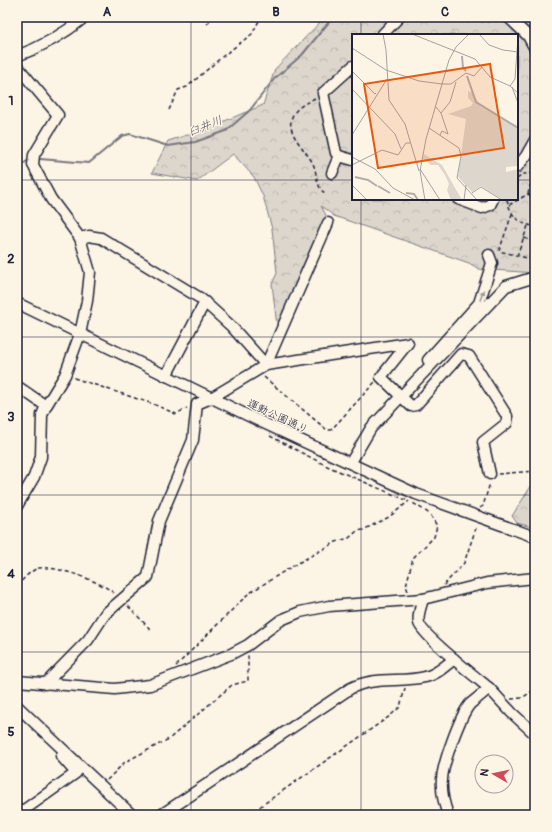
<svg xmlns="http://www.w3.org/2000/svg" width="552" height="832" font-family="Pangolin,'Klee One',sans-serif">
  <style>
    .forest { fill: url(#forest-crowns); stroke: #7f7c84; fill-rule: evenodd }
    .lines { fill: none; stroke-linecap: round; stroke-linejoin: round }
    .stream { stroke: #78757e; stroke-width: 2 }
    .minor-casing { stroke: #22223b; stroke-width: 13 }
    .path { stroke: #22223b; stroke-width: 1.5; stroke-dasharray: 4 3; stroke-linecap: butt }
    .minor { stroke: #fcf5e5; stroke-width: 10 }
    .oneway { fill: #9a9698 }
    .grid { fill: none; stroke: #22223b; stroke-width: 1; stroke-opacity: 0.55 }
    .labels { text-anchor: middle; stroke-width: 3; stroke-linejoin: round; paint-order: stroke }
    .street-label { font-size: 11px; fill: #22223b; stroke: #fcf5e5 }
    .water-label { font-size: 12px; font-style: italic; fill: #545362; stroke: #fcf5e5 }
    .inset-river { fill: none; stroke: #b2adab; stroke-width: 2 }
    .inset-road { fill: none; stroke: #a5a1a1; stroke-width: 1 }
    .view { fill: #e8590c; fill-opacity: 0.15; stroke: #e8590c; stroke-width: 2 }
    .inset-edge { fill: none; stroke: #22223b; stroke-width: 2 }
    .neatline { fill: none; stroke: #22223b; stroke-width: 1.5 }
    .grid-label { font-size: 13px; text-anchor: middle; font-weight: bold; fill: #22223b }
  </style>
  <defs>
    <pattern id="forest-crowns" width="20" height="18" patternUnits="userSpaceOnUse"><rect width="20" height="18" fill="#dcd6cc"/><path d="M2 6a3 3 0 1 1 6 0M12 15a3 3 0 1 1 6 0" fill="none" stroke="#bcb7b0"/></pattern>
  </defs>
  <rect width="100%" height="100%" fill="#fcf5e5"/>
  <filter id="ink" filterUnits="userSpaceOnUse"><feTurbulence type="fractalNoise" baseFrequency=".025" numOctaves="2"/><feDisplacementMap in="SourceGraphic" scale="8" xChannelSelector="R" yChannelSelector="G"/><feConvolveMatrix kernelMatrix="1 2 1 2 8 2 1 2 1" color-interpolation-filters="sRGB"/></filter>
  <g filter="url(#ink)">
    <g class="forest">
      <path d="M325 17H535V273L479 269 469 263 334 216 321 206 326 215 315 245 281 324 277 326 272 284 277 273 272 229 263 196 254 177 233 154 197 181 152 173 168 141 203 130 263 105 275 69ZM353 35H517V199H353Z"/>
      <polygon points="535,480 535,528 517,523 512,516"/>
    </g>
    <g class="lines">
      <g class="stream">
        <polyline points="40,159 89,163 122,136 130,134 168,146 195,142 226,131 250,110 275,78 302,55 333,17"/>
        <polyline points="17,167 29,160"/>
      </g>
      <defs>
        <g id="minor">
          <polyline points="508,17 528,36 535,49"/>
          <polyline points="382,35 399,17"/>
          <path d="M17 56C42 47 64 34 85 17"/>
          <polyline points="17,66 58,115 34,155 33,165 51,199 80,238 90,272 87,301 80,334 65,375 46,406 42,415 41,457 34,477 17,506"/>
          <polyline points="353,66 323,93 336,153 339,156 353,160"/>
          <polyline points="517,167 526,156 535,140"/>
          <polyline points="332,173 339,156"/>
          <polyline points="458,199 482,208 490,205 493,199"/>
          <polyline points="80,238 89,236 101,238 200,298 231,326 266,365"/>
          <polyline points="17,303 255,419 416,494 535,537"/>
          <polyline points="428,360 479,303 492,263 489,255"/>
          <polyline points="266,365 328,223"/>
          <polyline points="166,376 205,302"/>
          <polyline points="17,386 46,406"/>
          <polyline points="351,462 371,428 506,286 535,277"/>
          <path d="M423 599C421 607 417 615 419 623 422 635 477 678 489 688 483 694 476 699 470 704 460 716 443 763 442 779 441 791 444 804 448 815"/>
          <polyline points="17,681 115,689 150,685 231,654 248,645 281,620 300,612 329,606 423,599 487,583 535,578"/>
          <polyline points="45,684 88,640 105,614 148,577 159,521 193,440 197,404 211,398 266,365 408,343 381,377 411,406 416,405 461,354 469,356 507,416 507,423 483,442 490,474"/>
          <polyline points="489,688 512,713 535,734"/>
          <polyline points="17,706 132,815"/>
          <polyline points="17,815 76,773 61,756"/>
          <path d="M161 815 351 688C375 676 400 683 425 677 436 675 445 666 454 659"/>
        </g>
      </defs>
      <use href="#minor" class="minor-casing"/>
      <g class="path">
        <polyline points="207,24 214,17"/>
        <path d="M315 98C306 103 294 108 291 120 288 137 308 151 314 166 317 175 317 189 325 193"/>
        <polyline points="169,110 178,90 187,87 223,56 252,34 261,17"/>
        <polyline points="517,179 524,174 535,173"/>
        <polyline points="528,194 530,186 535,185"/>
        <polyline points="528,194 535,198"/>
        <path d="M507 199C510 215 519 225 535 226"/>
        <polyline points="509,205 528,194"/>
        <polyline points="512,214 499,251 535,260"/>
        <polyline points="524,238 535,242"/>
        <polyline points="517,256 528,226"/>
        <polyline points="264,377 327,430 331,430 375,382"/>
        <polyline points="74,378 153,404 176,414 187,408"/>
        <polyline points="270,436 327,466 406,500"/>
        <polyline points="498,474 535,471"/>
        <polyline points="480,508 483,506 490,483"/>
        <polyline points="444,585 464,563 477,525"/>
        <path d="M17 586C23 580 30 570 39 568 55 565 103 582 115 594"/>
        <polyline points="408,591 406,586 413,558 434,537 437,526 430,514 413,503"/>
        <polyline points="128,606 150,629"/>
        <polyline points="176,666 248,594 291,567 336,542 349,538 357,531 363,530 389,517 409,501"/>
        <polyline points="511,699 522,698 535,689"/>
        <polyline points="107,780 125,762 169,739 232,685 248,681 248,654"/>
        <polyline points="248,815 390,716 400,707 405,688"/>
      </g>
      <use href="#minor" class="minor"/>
    </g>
    <defs><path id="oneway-solid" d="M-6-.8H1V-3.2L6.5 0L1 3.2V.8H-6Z"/></defs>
    <use class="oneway" href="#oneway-solid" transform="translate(482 295) rotate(-70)"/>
  </g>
  <path class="grid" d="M191 17V815M361 17V35M17 180H353M517 180H535M361 199V815M17 337H535M17 495H535M17 652H535"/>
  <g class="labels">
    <g class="street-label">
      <text transform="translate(278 416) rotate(25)" y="4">運動公園通り</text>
    </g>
    <g class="water-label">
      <text transform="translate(205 126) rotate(-21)" y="4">臼井川</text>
    </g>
  </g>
  <g transform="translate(352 34)">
    <rect width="166" height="166" fill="#fcf5e5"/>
    <path d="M116 57 121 59 129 73 166 92V132L154 133V138L166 135V166H151L129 152 120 158 106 143 114 85 96 80 119 72 121 69 116 64ZM72 120 90 131 110 166H99L95 156 97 150 93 141 86 131H79L71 125Z" fill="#dcd6cc"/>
    <path class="inset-river" d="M110 22 111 34 114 37M115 42 124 68 166 94M3 143 16 146 25 152M26 152 38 159M54 159 62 160 66 166"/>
    <path class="inset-road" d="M31 0 34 16 37 66 53 90 67 137M60 0 123 25 138 43 158 52 166 59M127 0 137 11 151 16 166 18M0 14 34 36 67 47 90 50H99L114 39 122 42 130 33M0 37 23 60 24 59M158 52 163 45 166 3M160 53 166 69M0 55 43 100 49 115M83 72 89 79 96 100 90 97 88 101M89 79 98 68 104 48M77 94 107 114 109 122 105 144 125 166M0 101 35 45M0 123 23 135 41 154 63 166M0 131 30 116 46 121 54 109H58M68 135 88 166M0 151 15 166M120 159 129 153 150 166M73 166 68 137 74 105 97 26 104 13 117 0M112 166 114 151"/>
    <path class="view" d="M138 30 152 114 26 134 12 50Z"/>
    <rect width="166" height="166" class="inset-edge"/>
  </g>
  <rect width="552" height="832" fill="none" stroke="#fcf5e5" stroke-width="44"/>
  <g transform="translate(494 774) rotate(279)"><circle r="19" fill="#fcf5e5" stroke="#a5a1a1"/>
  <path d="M0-3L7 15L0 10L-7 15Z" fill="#d1495b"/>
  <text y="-6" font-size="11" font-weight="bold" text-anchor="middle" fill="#22223b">N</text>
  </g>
  <rect x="22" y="22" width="508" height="788" class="neatline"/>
  <g class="grid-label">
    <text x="107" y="16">A</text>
    <text x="276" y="16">B</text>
    <text x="445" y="16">C</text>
    <text x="11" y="105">1</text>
    <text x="11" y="263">2</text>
    <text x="11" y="421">3</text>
    <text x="11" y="578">4</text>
    <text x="11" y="736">5</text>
  </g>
</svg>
